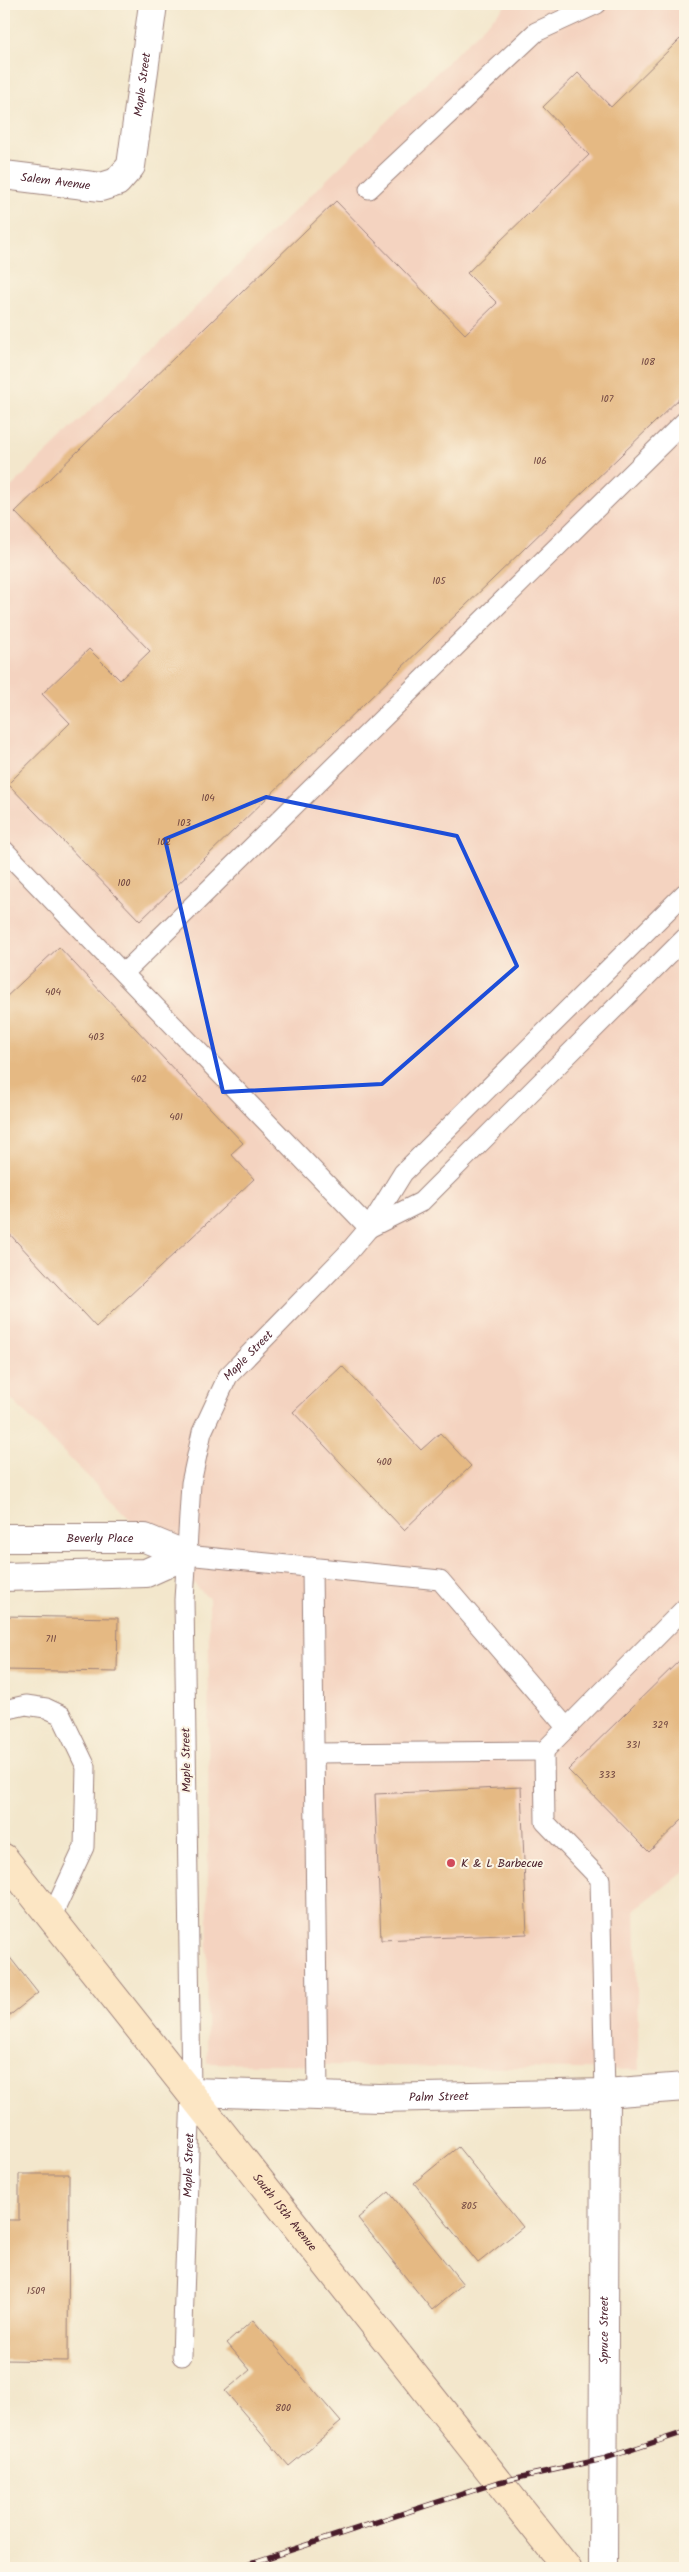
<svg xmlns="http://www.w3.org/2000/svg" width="689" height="2572" font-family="Kalam,sans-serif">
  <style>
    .built { fill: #f4d3c0 }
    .building { fill: #e5b983 }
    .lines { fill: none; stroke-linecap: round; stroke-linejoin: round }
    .lane-casing { stroke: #9e837c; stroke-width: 21 }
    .street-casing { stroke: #9e837c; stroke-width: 30 }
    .secondary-casing { stroke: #9e837c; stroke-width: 30 }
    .lane { stroke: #fff; stroke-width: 19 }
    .street { stroke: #fff; stroke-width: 28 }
    .secondary { stroke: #fce6c4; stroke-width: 28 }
    .rail-casing { stroke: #4a1f2b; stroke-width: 5.5 }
    .rail { stroke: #fcf5e5; stroke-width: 4; stroke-dasharray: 11; stroke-linecap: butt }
    .marked { fill: none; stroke: #1d4ed8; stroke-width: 4; stroke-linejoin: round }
    .poi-dot { fill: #d1495b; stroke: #fcf5e5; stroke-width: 2 }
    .labels { text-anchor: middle; stroke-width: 4; stroke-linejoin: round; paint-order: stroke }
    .number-label { font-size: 10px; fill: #714641 }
    .street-label { font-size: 12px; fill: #4a1f2b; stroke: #fcf5e5 }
    .poi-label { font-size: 12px; fill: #4a1f2b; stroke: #fcf5e5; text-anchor: start }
  </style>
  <rect width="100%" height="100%" fill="#fcf5e5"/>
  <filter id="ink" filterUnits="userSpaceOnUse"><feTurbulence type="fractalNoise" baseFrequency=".02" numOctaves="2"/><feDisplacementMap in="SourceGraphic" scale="10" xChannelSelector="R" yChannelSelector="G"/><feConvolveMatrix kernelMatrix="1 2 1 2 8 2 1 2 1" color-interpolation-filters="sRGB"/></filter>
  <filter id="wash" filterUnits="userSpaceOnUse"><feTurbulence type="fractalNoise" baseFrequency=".0096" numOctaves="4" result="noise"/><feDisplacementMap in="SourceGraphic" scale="20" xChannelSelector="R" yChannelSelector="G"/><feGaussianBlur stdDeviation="1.12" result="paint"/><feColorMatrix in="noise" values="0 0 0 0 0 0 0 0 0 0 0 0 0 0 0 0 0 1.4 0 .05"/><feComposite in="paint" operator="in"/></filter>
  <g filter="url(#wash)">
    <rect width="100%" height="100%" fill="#f3e7cc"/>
    <polygon class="built" points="507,4 685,4 685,1871 635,1909 639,2070 207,2063 209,1599 4,1392 4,494"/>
    <g id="blocks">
      <g class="building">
        <polygon points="680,39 685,45 685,393 140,921 8,784 70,723 42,694 89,649 120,680 150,651 15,512 336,201 465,334 497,303 467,273 589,155 543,107 578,73 611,107"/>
        <polygon points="59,947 243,1143 231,1154 254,1179 96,1327 4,1228 4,999"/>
        <polygon points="342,1366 421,1450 440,1433 471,1466 404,1530 293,1412"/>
        <polygon points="4,1616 118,1618 117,1672 4,1670"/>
        <polygon points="685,1655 685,1817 649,1852 568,1770"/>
        <polygon points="521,1787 527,1934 381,1940 375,1794"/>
        <polygon points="4,1950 38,1993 4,2020"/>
        <polygon points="458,2147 523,2227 478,2263 414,2183"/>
        <polygon points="19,2174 69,2174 68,2361 4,2360 4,2220 19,2220"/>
        <polygon points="389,2192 463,2284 432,2310 358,2218"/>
        <polygon points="253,2320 341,2422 289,2466 225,2391 250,2370 227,2343"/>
      </g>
    </g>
  </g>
  <g filter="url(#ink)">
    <use href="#blocks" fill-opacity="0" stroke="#9e837c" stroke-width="1"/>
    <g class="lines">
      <defs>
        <g id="lane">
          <polyline points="369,189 536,32 597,4"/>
          <polyline points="4,850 369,1228"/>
          <polyline points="124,973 685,421"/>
          <polyline points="369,1228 421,1202 685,938"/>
          <polyline points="186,1555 440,1580 567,1728"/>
          <polyline points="312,1567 318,2096"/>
          <polyline points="4,1710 26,1705 46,1708 61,1715 86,1767 84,1847 51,1918"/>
          <polyline points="544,1751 545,1822 600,1879 605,2093"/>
          <polyline points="314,1753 544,1751 685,1608"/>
          <path id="s1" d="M182 2356 191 2092 184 1600 191 1483 202 1432 228 1376 346 1255 369 1228 403 1173 685 893"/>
        </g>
        <g id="street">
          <path id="s2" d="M4 175 101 187 117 182 131 166 153 4"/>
          <path id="s3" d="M4 1538H145L186 1555"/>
          <polyline points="4,1577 146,1573 186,1555"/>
          <path id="s4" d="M191 2092 379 2098 605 2093 685 2087"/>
          <path id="s5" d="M603 2568 605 2093"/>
        </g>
        <g id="secondary">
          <path id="s6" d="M4 1858 567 2568"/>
        </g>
      </defs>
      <use href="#lane" class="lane-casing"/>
      <use href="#street" class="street-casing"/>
      <use href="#secondary" class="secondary-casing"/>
      <use href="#lane" class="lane"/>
      <use href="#street" class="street"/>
      <use href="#secondary" class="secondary"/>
      <defs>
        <polyline id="rail" points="236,2568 499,2482 603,2459 685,2432"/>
      </defs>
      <use href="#rail" class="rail-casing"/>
      <use href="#rail" class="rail"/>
    </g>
  </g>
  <path class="marked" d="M266 797 457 836 517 966 382 1084 223 1092 165 839Z"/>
  <circle class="poi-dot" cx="451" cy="1863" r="5"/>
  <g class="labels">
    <g class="number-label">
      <text x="648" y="365">108</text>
      <text x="607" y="402">107</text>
      <text x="540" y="464">106</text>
      <text x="439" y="584">105</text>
      <text x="208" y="801">104</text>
      <text x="184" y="826">103</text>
      <text x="164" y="845">102</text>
      <text x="124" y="886">100</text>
      <text x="53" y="995">404</text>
      <text x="96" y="1040">403</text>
      <text x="139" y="1082">402</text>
      <text x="176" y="1120">401</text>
      <text x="384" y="1465">400</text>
      <text x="51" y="1642">711</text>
      <text x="660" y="1728">329</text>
      <text x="633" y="1748">331</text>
      <text x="607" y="1778">333</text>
      <text x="469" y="2209">805</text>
      <text x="36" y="2294">1509</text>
      <text x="283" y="2411">800</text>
    </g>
    <g class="street-label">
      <text dy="4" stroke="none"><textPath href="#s2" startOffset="218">Maple Street</textPath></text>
      <text dy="4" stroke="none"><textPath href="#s2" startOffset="52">Salem Avenue</textPath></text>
      <text dy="4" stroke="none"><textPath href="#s1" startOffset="1016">Maple Street</textPath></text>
      <text dy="4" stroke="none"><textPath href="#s3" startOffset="96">Beverly Place</textPath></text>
      <text transform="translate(186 1760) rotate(-91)" y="4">Maple Street</text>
      <text dy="4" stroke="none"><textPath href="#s4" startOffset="248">Palm Street</textPath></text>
      <text dy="4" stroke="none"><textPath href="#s1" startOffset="191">Maple Street</textPath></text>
      <text dy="4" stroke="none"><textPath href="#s6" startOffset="452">South 15th Avenue</textPath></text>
      <text dy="4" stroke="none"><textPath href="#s5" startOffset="238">Spruce Street</textPath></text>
    </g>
    <g class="poi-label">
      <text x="461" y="1867">K &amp; L Barbecue</text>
    </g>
  </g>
  <rect width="689" height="2572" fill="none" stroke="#fcf5e5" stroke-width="20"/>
</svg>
